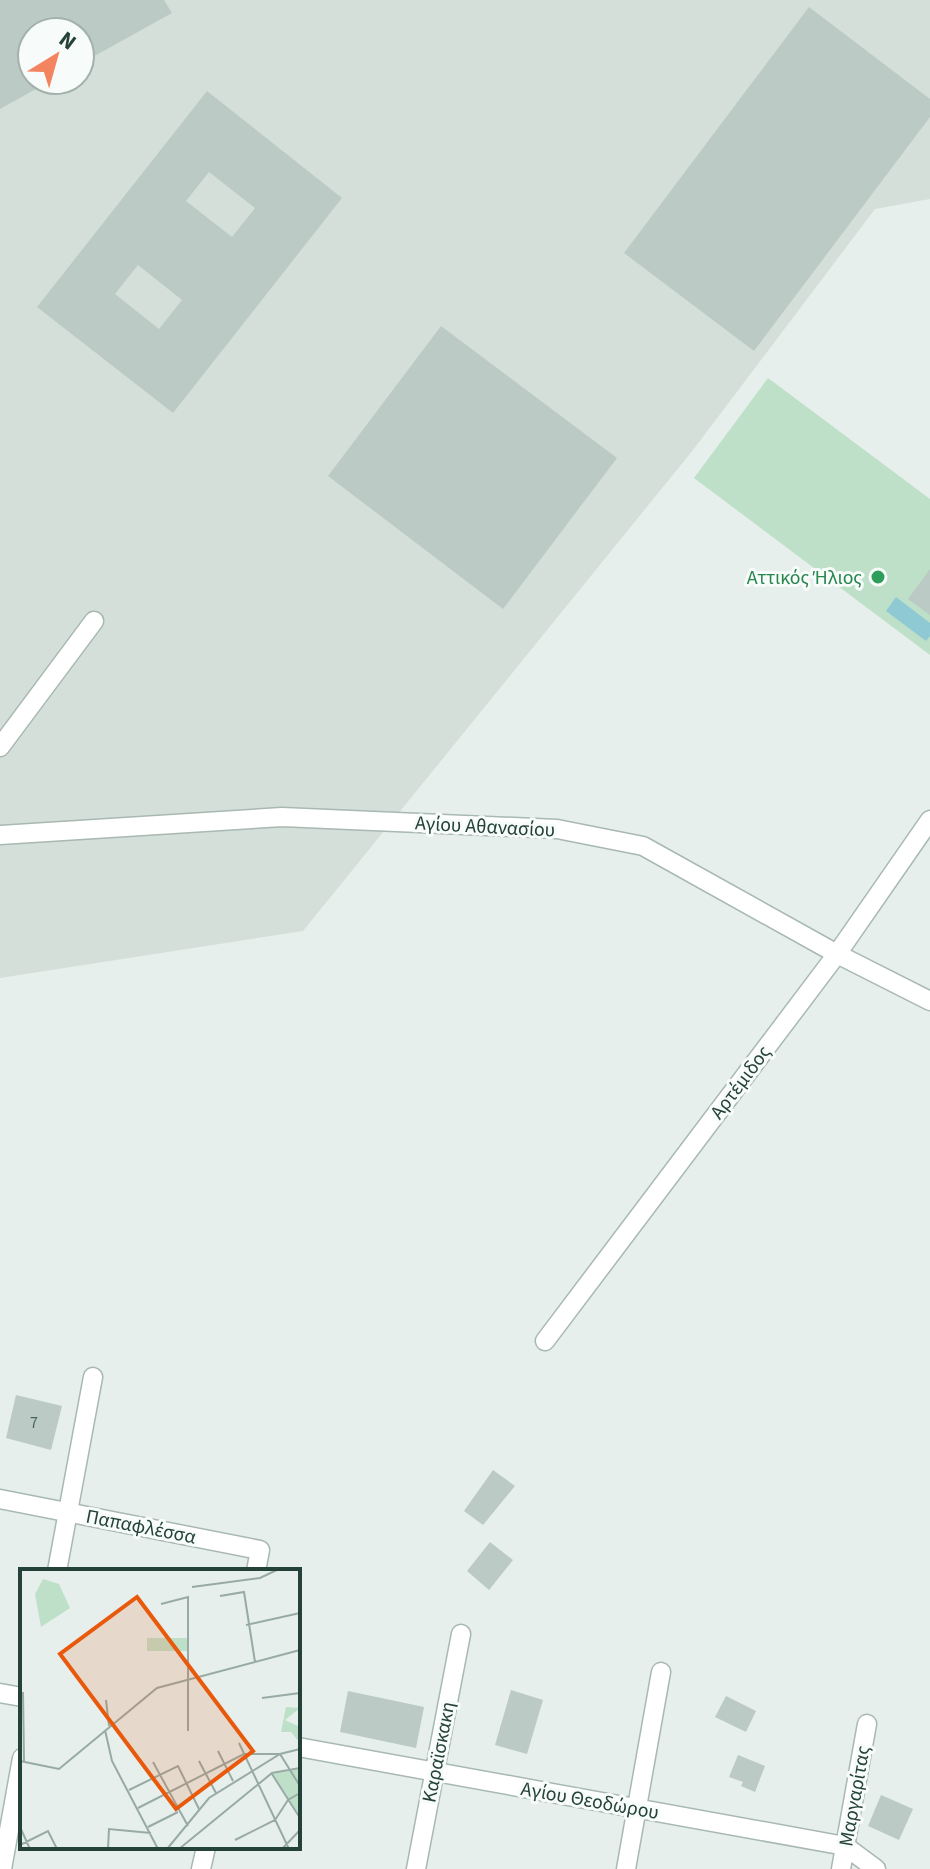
<svg xmlns="http://www.w3.org/2000/svg" width="930" height="1869" font-family="'Source Sans 3',sans-serif">
  <style>
    .built { fill: #d4dfda; fill-rule: evenodd }
    .green { fill: #bfe0c8 }
    .water { fill: #8ec9d4 }
    .building { fill: #bbcac4; fill-rule: evenodd }
    .lines { fill: none; stroke-linecap: round; stroke-linejoin: round }
    .minor-casing { stroke: #a8b8b2; stroke-width: 21 }
    .minor { stroke: #fff; stroke-width: 18 }
    .leisure-dot { fill: #2e9e5b; stroke: #f7fbf9; stroke-width: 3 }
    .labels { text-anchor: middle; stroke-width: 6; stroke-linejoin: round; paint-order: stroke }
    .number-label { font-size: 16px; fill: #4a645c }
    .leisure-label { font-size: 20px; fill: #27864d; stroke: #f7fbf9; text-anchor: end }
    .street-label { font-size: 20px; fill: #24423a; stroke: #f7fbf9 }
    .inset-road { fill: none; stroke: #98aaa4; stroke-width: 2 }
    .view { fill: #e8590c; fill-opacity: 0.15; stroke: #e8590c; stroke-width: 4 }
    .inset-edge { fill: none; stroke: #24423a; stroke-width: 4 }
  </style>
  <rect width="100%" height="100%" fill="#e6efeb"/>
  <path class="built" d="M0 0H930V199L875 209 693 450 303 931 0 978ZM32 32H80V80H32Z"/>
  <polygon class="green" points="768,378 930,499 930,655 694,478"/>
  <polygon class="water" points="896,597 930,623 930,636 926,641 886,611"/>
  <g class="building">
    <polygon points="0,0 164,0 172,13 80,64 80,32 32,32 32,80 52,80 0,109"/>
    <polygon points="809,7 930,99 930,117 754,351 624,253"/>
    <path d="M207 91 342 198 173 413 37 307ZM209 172 255 208 232 237 186 201ZM138 265 182 300 159 329 115 294Z"/>
    <polygon points="441,326 617,458 503,609 328,476"/>
    <polygon points="930,569 930,615 908,599"/>
    <polygon points="16,1395 62,1406 51,1450 6,1438"/>
    <polygon points="493,1470 515,1486 483,1525 464,1511"/>
    <polygon points="490,1542 513,1560 489,1590 467,1571"/>
    <polygon points="511,1690 543,1700 527,1754 495,1745"/>
    <polygon points="348,1691 424,1707 416,1748 340,1732"/>
    <polygon points="726,1696 756,1711 746,1732 715,1717"/>
    <polygon points="738,1755 765,1766 755,1792 741,1786 743,1782 729,1777"/>
    <polygon points="881,1795 913,1809 899,1840 868,1826"/>
  </g>
  <g class="lines">
    <defs>
      <g id="minor">
        <polyline points="0,747 94,621"/>
        <polyline points="0,835 282,817 557,829 643,846 837,954 930,1001"/>
        <polyline points="545,1341 837,954 930,820"/>
        <polyline points="0,1499 260,1550 256,1571"/>
        <polyline points="57,1571 93,1377"/>
        <polyline points="0,1693 22,1697"/>
        <polyline points="298,1747 845,1846 876,1869"/>
        <polyline points="2,1869 22,1758"/>
        <polyline points="201,1869 206,1847"/>
        <polyline points="416,1869 461,1634"/>
        <polyline points="626,1869 661,1672"/>
        <polyline points="841,1869 867,1724"/>
      </g>
    </defs>
    <use href="#minor" class="minor-casing"/>
    <use href="#minor" class="minor"/>
  </g>
  <circle class="leisure-dot" cx="878" cy="577" r="8"/>
  <g class="labels">
    <g class="number-label">
      <text x="34" y="1428">7</text>
    </g>
    <g class="leisure-label">
      <text x="862" y="584">Αττικός Ήλιος</text>
    </g>
    <g class="street-label">
      <text transform="translate(485 826) rotate(3)" y="7">Αγίου Αθανασίου</text>
      <text transform="translate(740 1082) rotate(-53)" y="7">Αρτέμιδος</text>
      <text transform="translate(141 1526) rotate(11)" y="7">Παπαφλέσσα</text>
      <text transform="translate(438 1752) rotate(-79)" y="7">Καραϊσκακη</text>
      <text transform="translate(854 1796) rotate(-80)" y="7">Μαργαρίτας</text>
      <text transform="translate(590 1800) rotate(10)" y="7">Αγίου Θεοδώρου</text>
    </g>
  </g>
  <g transform="translate(20 1569)">
    <rect width="280" height="280" fill="#e6efeb"/>
    <path d="M23 10 39 15 50 39 21 58 15 25ZM127 69H167V82H127ZM266 138 280 139 265 151 280 158V174L271 163H261ZM280 200V247L253 205Z" fill="#bfe0c8"/>
    <path class="inset-road" d="M172 18 240 9 259 0M200 27 224 23 235 93M141 35 168 28V162M226 56 280 44M3 123 4 192M242 129 280 124M86 131 89 157M85 161 92 192 138 280M219 174 269 280M198 182 213 212M0 192 39 200 137 119 280 81M179 192 196 224M133 193 168 257M252 205 280 249M109 221 158 197 179 240M118 239 224 185H260L280 217M0 258 10 280M128 258 158 243M215 271 255 251 268 231 280 224M0 276 28 262 37 280M88 280 89 260 131 264M147 280 189 229 260 185 280 180M159 280 252 204 280 199M262 280 280 261"/>
    <path class="view" d="M117 28 233 182 156 240 40 85Z"/>
    <rect width="280" height="280" class="inset-edge"/>
  </g>
  <g transform="translate(56 56) rotate(37)"><circle r="38" fill="#f7fbf9" stroke="#a3b1ad" stroke-width="2"/>
  <path d="M0-6L14 30L0 20L-14 30Z" fill="#f4845f"/>
  <text y="-12" font-size="22" font-weight="bold" text-anchor="middle" fill="#24423a">N</text>
  </g>
</svg>
